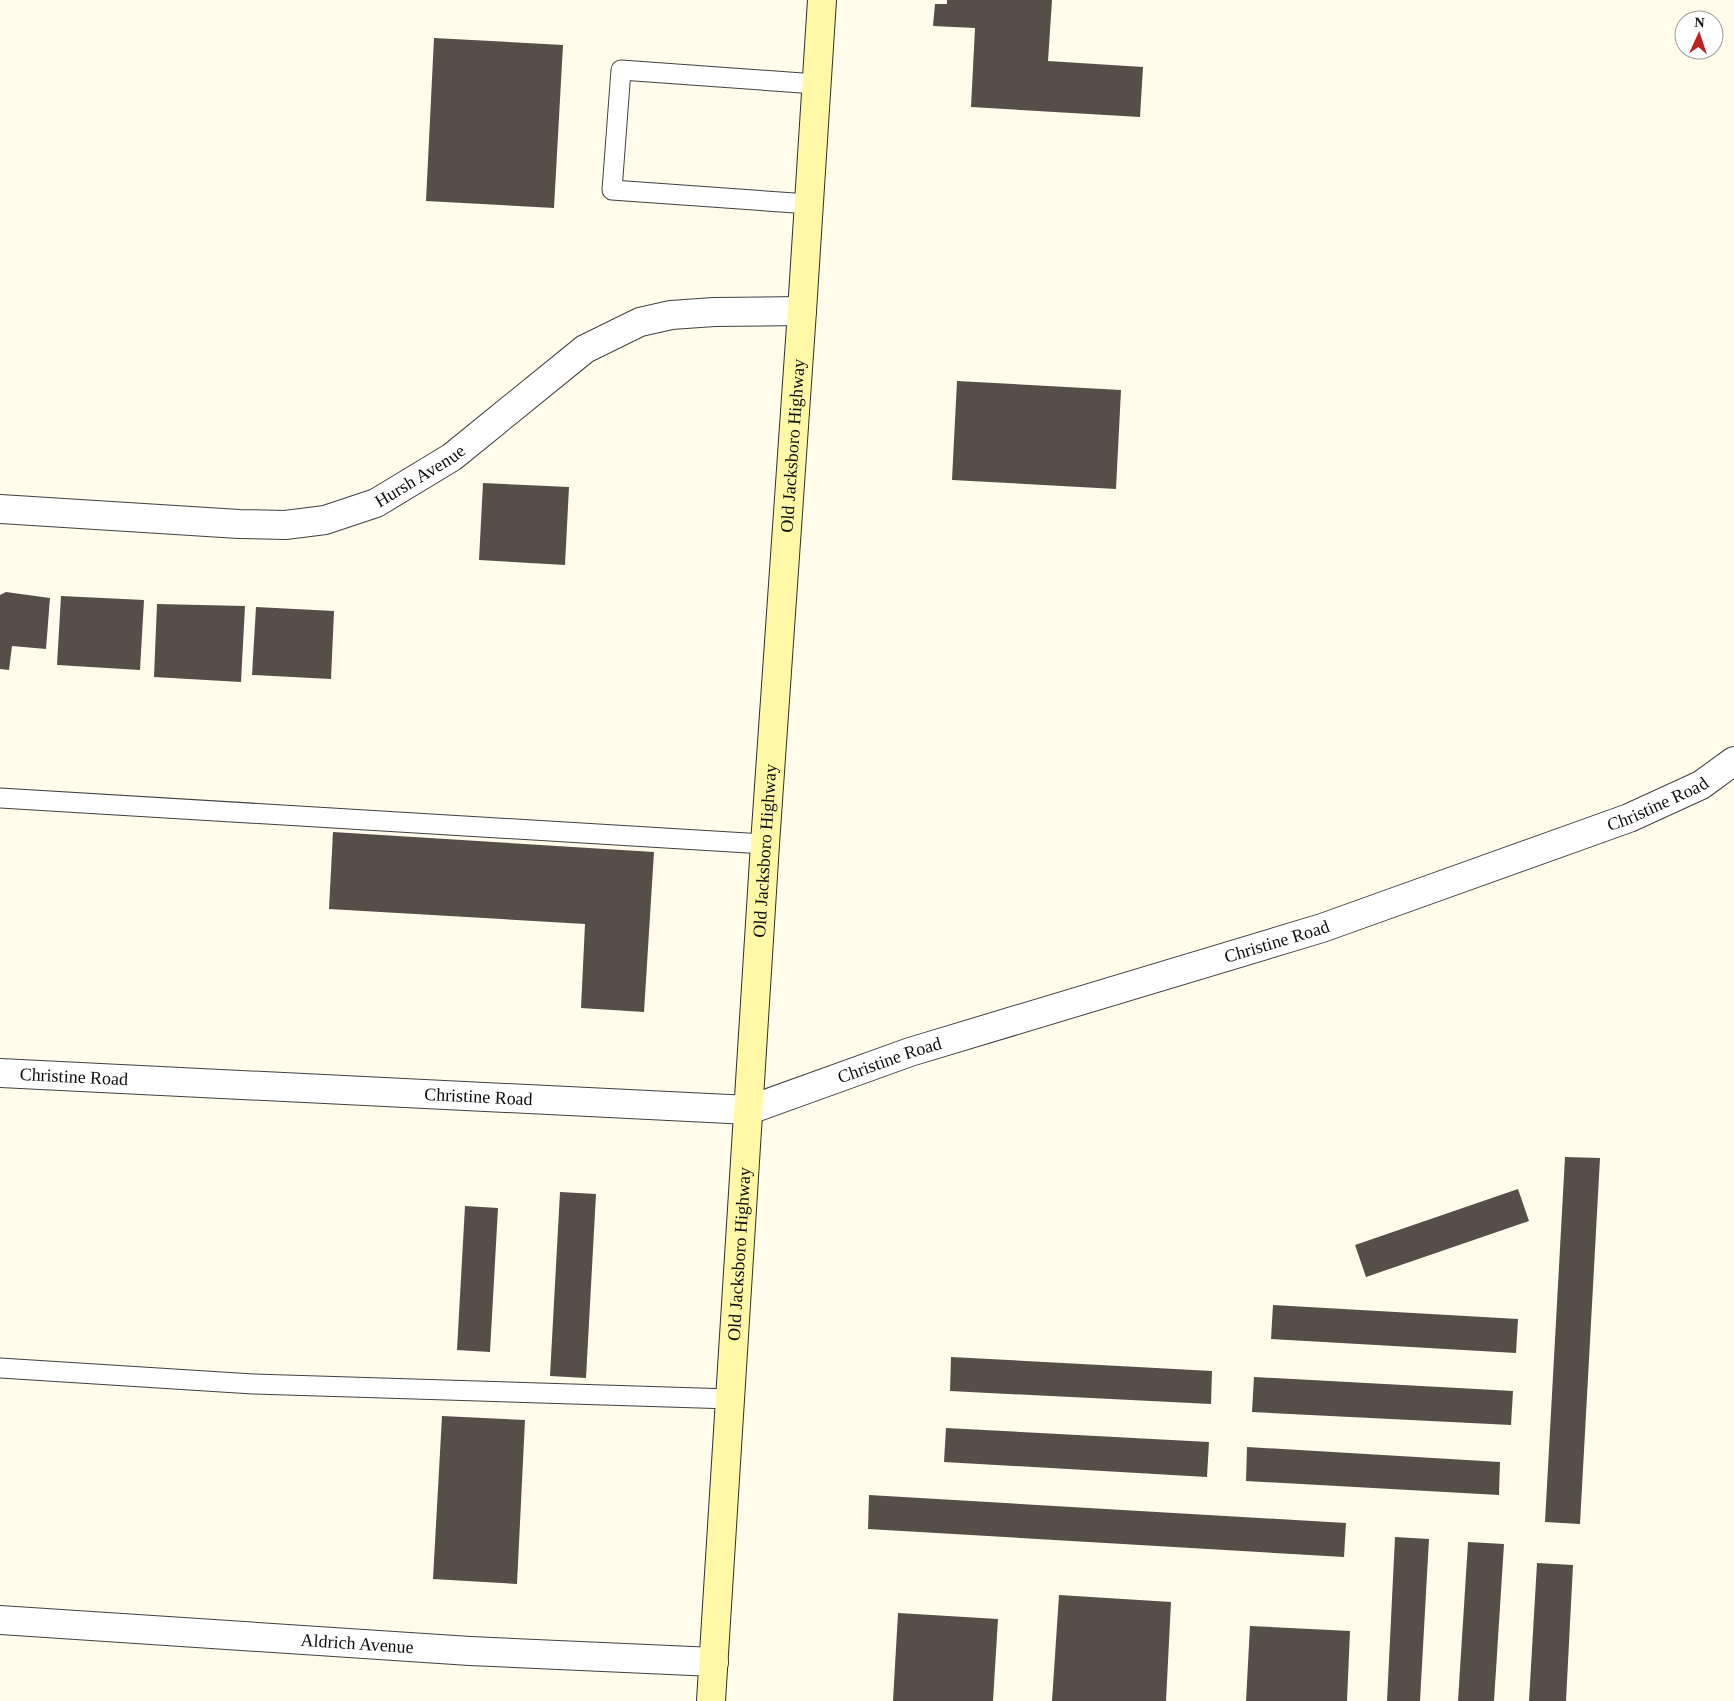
<svg xmlns="http://www.w3.org/2000/svg" width="1734" height="1701" font-family="Georgia,serif">
  <style>
    .building { fill: #554e49 }
    .lines { fill: none; stroke-linecap: round; stroke-linejoin: round }
    .service-casing { stroke: #404040; stroke-width: 21 }
    .minor-casing { stroke: #404040; stroke-width: 30 }
    .secondary-casing { stroke: #2f2f2f; stroke-width: 30 }
    .service { stroke: #fff; stroke-width: 19 }
    .minor { stroke: #fff; stroke-width: 28 }
    .secondary { stroke: #fff9a7; stroke-width: 28 }
    .labels { text-anchor: middle; stroke-width: 5; stroke-linejoin: round; paint-order: stroke }
    .street-label { font-size: 18px; fill: #0d0d0d; stroke: #fff }
  </style>
  <rect width="100%" height="100%" fill="#fffcec"/>
  <g class="building">
    <polygon points="947,0 1052,0 1048,61 1143,67 1140,117 971,107 975,28 933,26 935,4 947,4"/>
    <polygon points="434,38 563,45 554,208 426,201"/>
    <polygon points="957,381 1121,390 1116,489 952,480"/>
    <polygon points="483,483 569,487 565,565 479,560"/>
    <polygon points="6,592 50,598 46,649 12,646 9,670 0,669 0,595"/>
    <polygon points="61,596 144,600 140,670 57,665"/>
    <polygon points="157,604 245,606 241,682 154,677"/>
    <polygon points="256,607 334,611 331,679 252,675"/>
    <polygon points="333,832 654,852 644,1012 581,1008 585,924 329,909"/>
    <polygon points="1565,1157 1600,1158 1580,1524 1545,1522"/>
    <polygon points="1518,1189 1529,1221 1366,1277 1355,1245"/>
    <polygon points="560,1192 596,1194 586,1378 550,1376"/>
    <polygon points="465,1206 498,1208 490,1352 457,1350"/>
    <polygon points="1273,1305 1518,1319 1516,1353 1271,1339"/>
    <polygon points="951,1357 1212,1371 1211,1404 950,1391"/>
    <polygon points="1254,1377 1513,1391 1511,1425 1252,1412"/>
    <polygon points="442,1416 525,1420 517,1584 433,1579"/>
    <polygon points="946,1428 1209,1442 1207,1477 944,1462"/>
    <polygon points="1247,1447 1500,1462 1499,1495 1246,1481"/>
    <polygon points="869,1495 1346,1523 1344,1557 868,1529"/>
    <polygon points="1395,1537 1429,1539 1420,1701 1387,1701"/>
    <polygon points="1468,1542 1504,1544 1494,1701 1458,1701"/>
    <polygon points="1537,1563 1573,1565 1566,1701 1529,1701"/>
    <polygon points="1059,1595 1171,1602 1166,1701 1052,1701"/>
    <polygon points="898,1613 998,1619 993,1701 893,1701"/>
    <polygon points="1250,1626 1350,1631 1347,1701 1246,1701"/>
  </g>
  <g class="lines">
    <defs>
      <g id="service">
        <polyline points="809,204 612,190 621,70 816,84"/>
        <polyline points="0,798 765,844"/>
        <polyline points="0,1368 253,1384 731,1399"/>
      </g>
      <g id="minor">
        <path id="s1" d="M0 509 239 524 285 525 325 520 376 503 452 457 585 349 640 322 671 315 714 312 802 311"/>
        <path id="s2" d="M0 1073 749 1110 910 1052 1322 928 1629 818 1701 785 1734 761"/>
        <path id="s3" d="M0 1620 470 1651 714 1662"/>
      </g>
      <g id="secondary">
        <path id="s4" d="M711 1701 765 844 802 311 822 0"/>
      </g>
    </defs>
    <use href="#service" class="service-casing"/>
    <use href="#minor" class="minor-casing"/>
    <use href="#secondary" class="secondary-casing"/>
    <use href="#service" class="service"/>
    <use href="#minor" class="minor"/>
    <use href="#secondary" class="secondary"/>
  </g>
  <g class="labels">
    <g class="street-label">
      <text dy="6" stroke="none"><textPath href="#s4" startOffset="1258">Old Jacksboro Highway</textPath></text>
      <text dy="6" stroke="none"><textPath href="#s1" startOffset="431">Hursh Avenue</textPath></text>
      <text dy="6" stroke="none"><textPath href="#s2" startOffset="1709">Christine Road</textPath></text>
      <text dy="6" stroke="none"><textPath href="#s4" startOffset="852">Old Jacksboro Highway</textPath></text>
      <text dy="6" stroke="none"><textPath href="#s2" startOffset="1304">Christine Road</textPath></text>
      <text dy="6" stroke="none"><textPath href="#s2" startOffset="899">Christine Road</textPath></text>
      <text dy="6" stroke="none"><textPath href="#s2" startOffset="74">Christine Road</textPath></text>
      <text dy="6" stroke="none"><textPath href="#s2" startOffset="479">Christine Road</textPath></text>
      <text dy="6" stroke="none"><textPath href="#s4" startOffset="448">Old Jacksboro Highway</textPath></text>
      <text dy="6" stroke="none"><textPath href="#s3" startOffset="358">Aldrich Avenue</textPath></text>
    </g>
  </g>
  <g transform="translate(1699 35) rotate(3)"><circle r="24" fill="#ffffff" stroke="#9e9e9e"/>
  <path d="M0-4L9 19L0 12L-9 19Z" fill="#c02123"/>
  <text y="-8" font-size="14" font-weight="bold" text-anchor="middle" fill="#0d0d0d">N</text>
  </g>
</svg>
